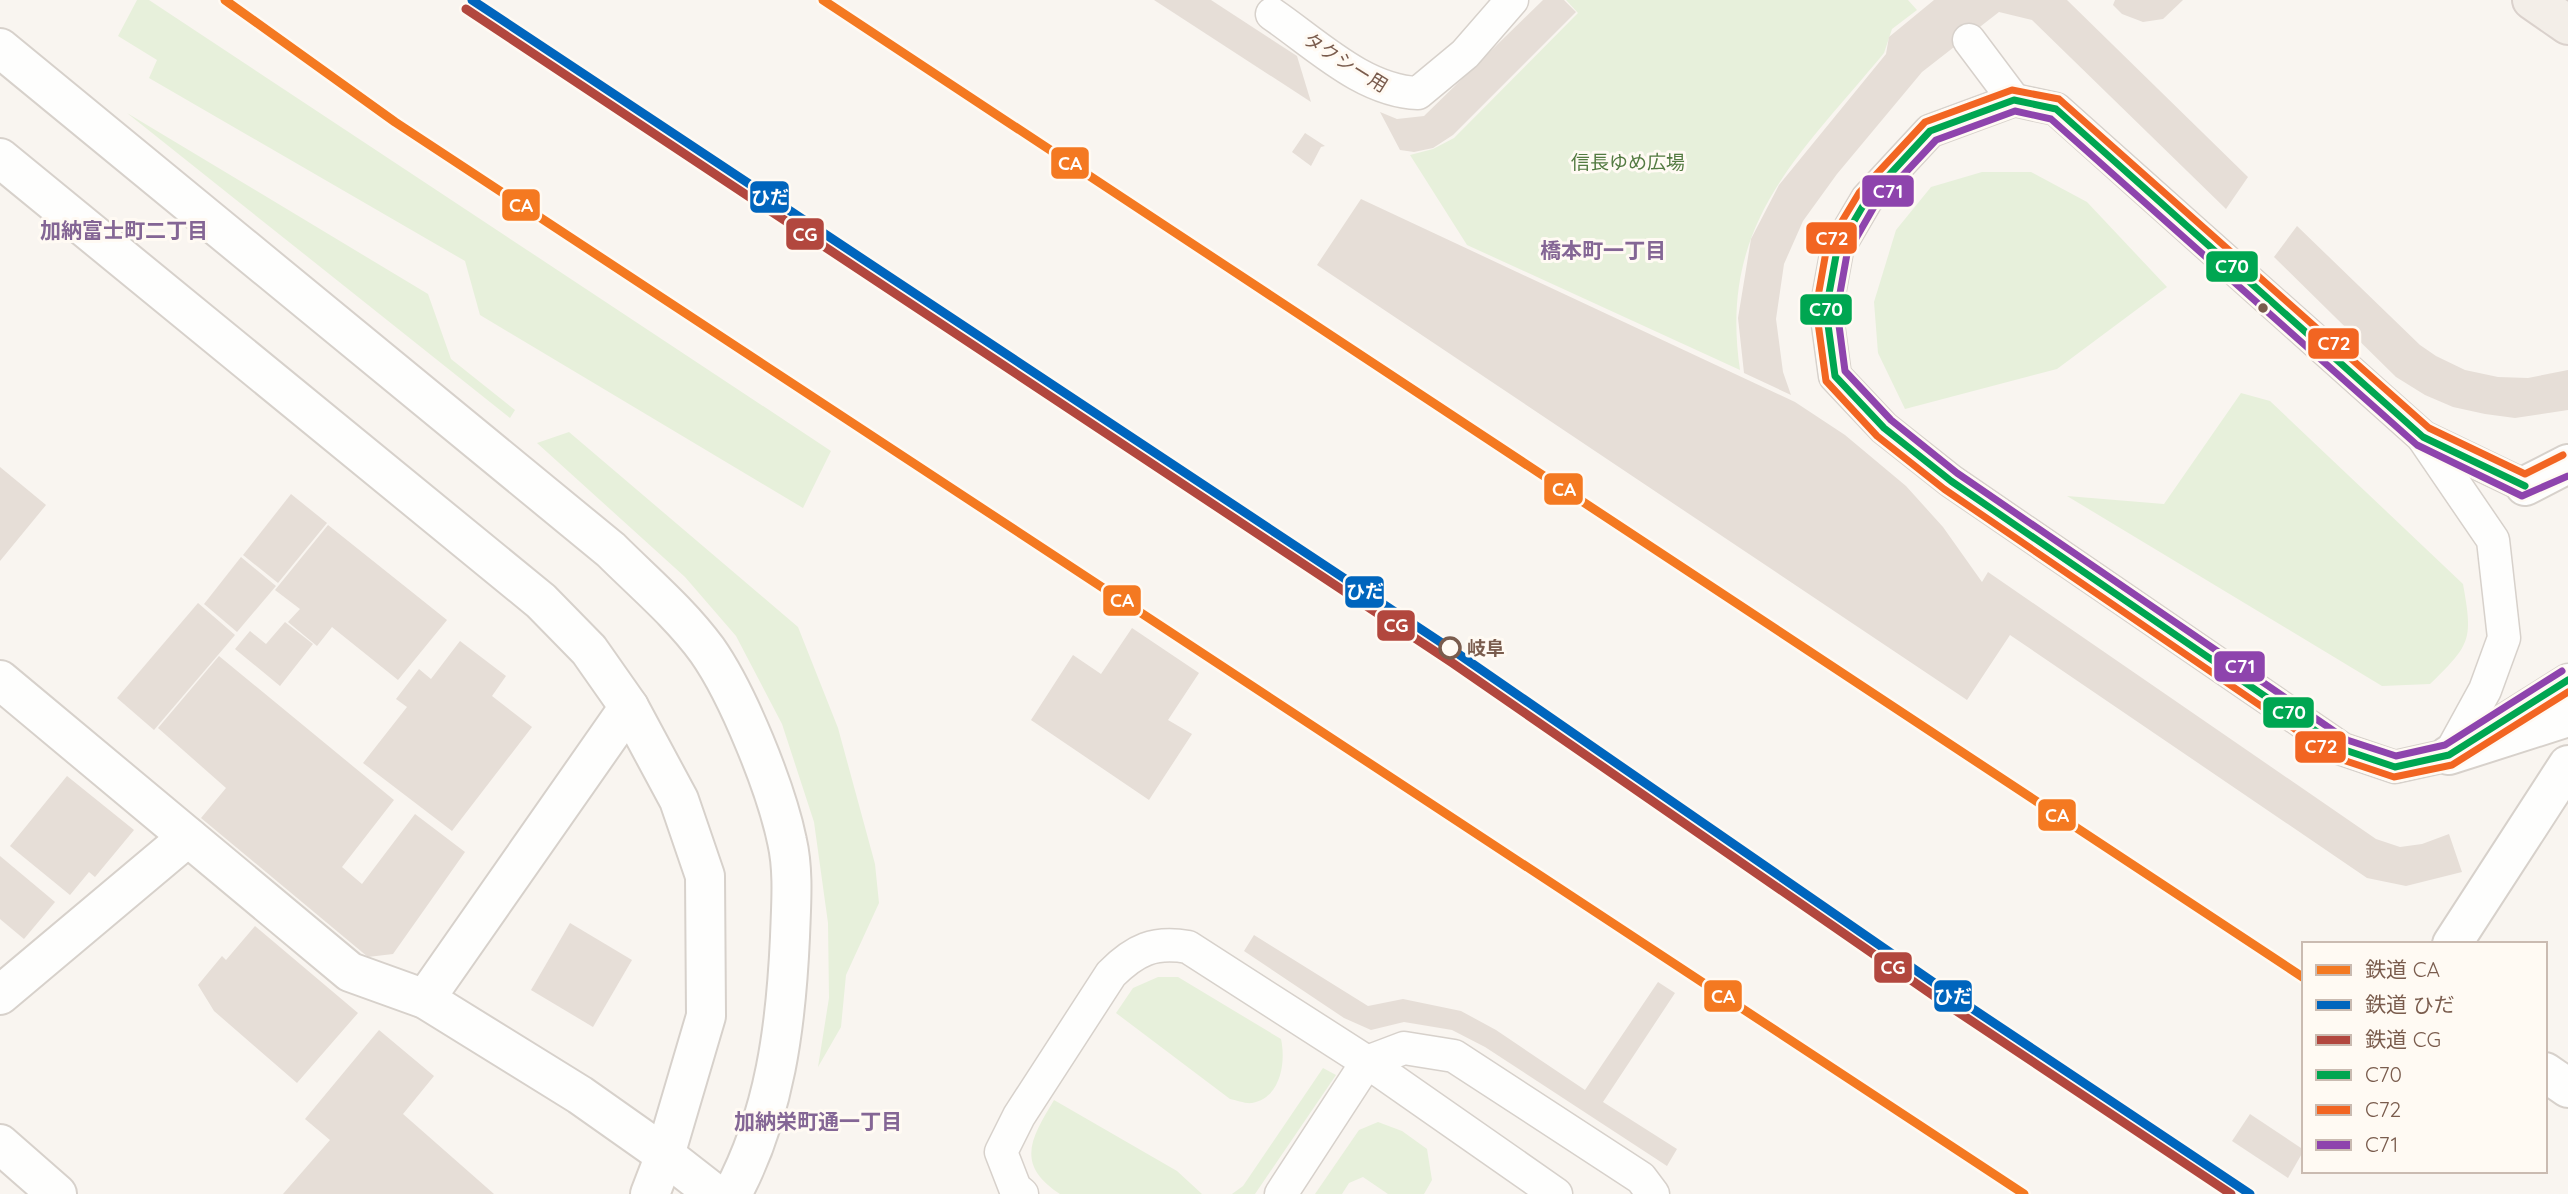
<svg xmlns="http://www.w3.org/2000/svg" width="2568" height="1194" font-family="Quicksand,'Noto Sans JP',sans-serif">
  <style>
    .green { fill: #e7f0db }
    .building { fill: #e6ded7 }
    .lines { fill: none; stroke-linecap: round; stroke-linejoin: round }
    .service-casing { stroke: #d7d1cb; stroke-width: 35 }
    .minor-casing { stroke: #d7d1cb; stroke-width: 42 }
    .tertiary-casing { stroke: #d7d1cb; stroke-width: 42 }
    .secondary-casing { stroke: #d9d2cb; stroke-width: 42 }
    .primary-casing { stroke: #dad1cc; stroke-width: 42 }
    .service { stroke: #fefefd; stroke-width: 32 }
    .minor { stroke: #fefefd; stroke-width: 38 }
    .tertiary { stroke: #fefefd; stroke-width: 38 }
    .secondary { stroke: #fefefd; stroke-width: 38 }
    .primary { stroke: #f3eee8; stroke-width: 38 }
    .bus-1-casing { stroke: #fffaf3; stroke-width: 12 }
    .bus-2-casing { stroke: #fffaf3; stroke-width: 12 }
    .bus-3-casing { stroke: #fffaf3; stroke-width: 12 }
    .bus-1 { stroke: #00a651; stroke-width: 7 }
    .bus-2 { stroke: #f26522; stroke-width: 7 }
    .bus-3 { stroke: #8e44ad; stroke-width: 7 }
    .rail-1-casing { stroke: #fffaf3; stroke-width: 14 }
    .rail-2-casing { stroke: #fffaf3; stroke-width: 14 }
    .rail-3-casing { stroke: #fffaf3; stroke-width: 14 }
    .rail-1 { stroke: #f47921; stroke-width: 9 }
    .rail-2 { stroke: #0065bd; stroke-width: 9 }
    .rail-3 { stroke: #b2473e; stroke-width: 9 }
    .bus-dot { fill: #7a5c4d; stroke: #fffaf3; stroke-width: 2.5 }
    .stop-dot { fill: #fffaf3; stroke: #7a5c4d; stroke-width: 3.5 }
    .labels { text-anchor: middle; stroke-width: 6; stroke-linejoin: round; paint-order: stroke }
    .street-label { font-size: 19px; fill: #7a5c4d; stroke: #fffaf3 }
    .park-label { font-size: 19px; fill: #537a41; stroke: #fffaf3 }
    .stop-label { font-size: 19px; font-weight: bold; fill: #7a5c4d; stroke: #fffaf3; text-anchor: start }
    .neighbourhood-label { font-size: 21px; font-weight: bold; fill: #846695; stroke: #fffaf3 }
    .line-badge { stroke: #fffaf3; stroke-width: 2.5 }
    .badge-label { font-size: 19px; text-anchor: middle; font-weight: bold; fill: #fff }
  </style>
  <rect width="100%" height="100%" fill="#f9f5f0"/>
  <g class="green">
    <polygon points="137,0 149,0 831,451 803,508 480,315 465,261 149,78 157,60 118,36"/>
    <path d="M1566 0H1908L1917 10 1892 29 1884 53C1799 156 1718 223 1740 370L1467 245 1410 155 1433 149 1454 138 1578 13Z"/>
    <polygon points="127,113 428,294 451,359 515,410 510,418"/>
    <polygon points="1982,172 2031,172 2087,202 2167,287 2057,369 1905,409 1878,353 1874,302 1896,230 1931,187"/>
    <path d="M2241 393 2270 401 2463 584C2473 640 2471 644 2430 684L2382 686 2067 496 2164 504Z"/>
    <polygon points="569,432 798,627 838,728 875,864 879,903 846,975 841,1027 818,1067 829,998 828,923 814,822 782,724 736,636 685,577 537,443"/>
    <path d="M1158 977H1178L1281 1039C1286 1062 1281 1098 1252 1103 1246 1104 1236 1100 1230 1099L1116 1013 1133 988Z"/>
    <polygon points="1323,1068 1336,1075 1255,1194 1232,1194 1243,1186"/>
    <path d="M1054 1100 1177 1171 1202 1194H1060C1014 1164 1032 1137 1054 1100Z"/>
    <polygon points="1378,1122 1402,1131 1427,1149 1432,1180 1424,1194 1388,1194 1363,1177 1349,1183 1342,1194 1315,1194 1359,1130"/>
  </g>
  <g class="building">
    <polygon points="1154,0 1211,0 1297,56 1311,102"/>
    <polygon points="1543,0 1564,0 1576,12 1453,135 1433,148 1414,152 1400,150 1380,112 1397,119 1424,116"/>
    <polygon points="1934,0 2067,0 2248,177 2226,209 2032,20 1999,12 1922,72 1837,174 1803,221 1784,264 1776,319 1783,372 1791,395 1744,373 1738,318 1751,239 1779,185 1886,54 1889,37"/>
    <polygon points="2115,0 2183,0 2163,19 2143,22 2122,14 2113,5"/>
    <polygon points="1305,133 1325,146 1321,147 1311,166 1292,152"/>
    <polygon points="1361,199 1795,402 1845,435 1906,486 1943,527 1982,582 1988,572 2376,839 2400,847 2422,844 2449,834 2462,872 2406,886 2367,878 2010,635 1967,700 1317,265"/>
    <polygon points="2297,226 2420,345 2436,356 2465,370 2498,377 2528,378 2568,370 2568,410 2515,418 2485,414 2453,407 2425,395 2396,377 2274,257"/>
    <polygon points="0,467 46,505 0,561"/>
    <polygon points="291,494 327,523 278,583 243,555"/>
    <polygon points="328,525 447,620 398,680 332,627 317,646 288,622 300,609 275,590"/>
    <polygon points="241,557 276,586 237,632 204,604"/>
    <polygon points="198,603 235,635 154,730 117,698"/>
    <polygon points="285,622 313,644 280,686 235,649 250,631 266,644"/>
    <polygon points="1132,628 1199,673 1168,720 1192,734 1149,800 1031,720 1073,655 1101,674"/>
    <polygon points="460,641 506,676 492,696 532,727 452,831 363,763 407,707 396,699 419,669 431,679"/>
    <polygon points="219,656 394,800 342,867 362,884 415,814 465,852 393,954 368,957 201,818 226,788 158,728"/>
    <polygon points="67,776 134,830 95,877 89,872 70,895 10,846"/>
    <polygon points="0,856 55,902 24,939 0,919"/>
    <polygon points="570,923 632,960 593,1027 531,990"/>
    <polygon points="255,926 358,1013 297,1083 214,1011 198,985 222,956 226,960"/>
    <polygon points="1254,935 1368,1006 1403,999 1461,1011 1496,1030 1585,1090 1658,982 1675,993 1603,1102 1677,1149 1667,1166 1485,1047 1452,1030 1404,1022 1371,1030 1344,1018 1244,951"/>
    <polygon points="379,1030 434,1076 403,1114 494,1194 283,1194 330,1140 305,1119"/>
    <polygon points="2250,1114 2304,1150 2288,1178 2232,1141"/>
  </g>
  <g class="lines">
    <defs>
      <g id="service">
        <path d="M1272 14C1316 44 1363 91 1418 93L1465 54 1512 0"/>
        <polyline points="1969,40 2014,100"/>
        <polyline points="2424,439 2493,540 2504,638 2485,690 2451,752"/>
        <polyline points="2525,486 2423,437 2056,109 2014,100 1930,131 1867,199 1837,250 1826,310 1835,376 1884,428 1951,481 2342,749 2395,767 2449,755 2568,680"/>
        <path d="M1022 1194 1015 1188 1001 1152 1019 1116 1111 974C1135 950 1154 941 1188 947L1367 1062 1556 1194"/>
        <polyline points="1281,1194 1367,1062 1404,1048 1454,1056 1641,1178 1653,1194"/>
      </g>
      <g id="minor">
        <polyline points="0,680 350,972 425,999 580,1095 665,1155"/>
        <polyline points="2449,755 2568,717"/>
        <polyline points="2452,944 2568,765"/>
        <polyline points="0,995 188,837"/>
        <polyline points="425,999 629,707"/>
        <polyline points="2545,1072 2568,1088"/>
        <polyline points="0,1144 57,1194"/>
      </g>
      <g id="tertiary">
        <path d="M0 48 611 550C643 582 680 613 707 650 738 694 776 788 787 841 794 871 791 906 790 937 786 1026 775 1114 732 1194"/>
        <polyline points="0,158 541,601 589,650 629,707 679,800 705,876 706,1016 665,1155 715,1194"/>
        <polyline points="2525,486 2568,464"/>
      </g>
      <polyline id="secondary" points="650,1194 665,1155"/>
      <polyline id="primary" points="2532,0 2568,25"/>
    </defs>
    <use href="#service" class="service-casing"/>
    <use href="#minor" class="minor-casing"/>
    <use href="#tertiary" class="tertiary-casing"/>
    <use href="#secondary" class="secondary-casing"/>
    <use href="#primary" class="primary-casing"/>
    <use href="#service" class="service"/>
    <use href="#minor" class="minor"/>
    <use href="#tertiary" class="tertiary"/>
    <use href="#secondary" class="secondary"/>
    <use href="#primary" class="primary"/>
    <defs>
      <polyline id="bus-1" points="2525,486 2423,437 2056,109 2014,100 1930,131 1867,199 1837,250 1826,310 1835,376 1884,428 1951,481 2342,749 2395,767 2449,755 2568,680"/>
      <polyline id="bus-2" points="2563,455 2525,474 2429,428 2059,99 2012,90 1925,122 1859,193 1827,246 1816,308 1826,381 1877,436 1944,489 2337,758 2394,777 2452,765 2568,692"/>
      <polyline id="bus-3" points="2562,671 2445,745 2396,756 2347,740 1957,473 1891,420 1845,371 1837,310 1847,254 1875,205 1936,140 2015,111 2051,119 2417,445 2522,496 2568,476"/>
    </defs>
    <use href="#bus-1" class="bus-1-casing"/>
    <use href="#bus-2" class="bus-2-casing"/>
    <use href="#bus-3" class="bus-3-casing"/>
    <use href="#bus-1" class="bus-1"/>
    <use href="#bus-2" class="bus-2"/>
    <use href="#bus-3" class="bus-3"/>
    <defs>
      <g id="rail-1">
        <polyline points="225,0 395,122 2024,1194"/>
        <polyline points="823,0 2304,978"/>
      </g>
      <polyline id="rail-2" points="472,0 1457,653 1943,989 2250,1194"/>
      <polyline id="rail-3" points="466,9 1451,662 1937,998 2231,1194"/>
    </defs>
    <use href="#rail-1" class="rail-1-casing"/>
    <use href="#rail-2" class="rail-2-casing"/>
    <use href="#rail-3" class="rail-3-casing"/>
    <use href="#rail-1" class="rail-1"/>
    <use href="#rail-2" class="rail-2"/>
    <use href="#rail-3" class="rail-3"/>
  </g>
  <circle class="bus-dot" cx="2263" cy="308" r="6"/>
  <circle class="stop-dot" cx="1450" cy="648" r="10"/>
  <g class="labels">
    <g class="street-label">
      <text transform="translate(1346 62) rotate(32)" y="7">タクシー用</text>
    </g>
    <g class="park-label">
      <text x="1628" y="169">信長ゆめ広場</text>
    </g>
    <g class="stop-label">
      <text x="1467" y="655">岐阜</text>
    </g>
    <g class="neighbourhood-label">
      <text x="124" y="238">加納富士町二丁目</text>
      <text x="1603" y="258">橋本町一丁目</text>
      <text x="818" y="1129">加納栄町通一丁目</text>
    </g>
  </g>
  <g class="line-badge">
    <rect x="1050" y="146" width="40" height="34" rx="7" fill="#f47921"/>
    <rect x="1861" y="174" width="54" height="34" rx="7" fill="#8e44ad"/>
    <rect x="749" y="180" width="41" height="34" rx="7" fill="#0065bd"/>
    <rect x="501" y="188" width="40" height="34" rx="7" fill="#f47921"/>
    <rect x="785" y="217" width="40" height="34" rx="7" fill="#b2473e"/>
    <rect x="1805" y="221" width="53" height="34" rx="7" fill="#f26522"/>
    <rect x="2205" y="250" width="54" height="33" rx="7" fill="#00a651"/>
    <rect x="1799" y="293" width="54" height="33" rx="7" fill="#00a651"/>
    <rect x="2307" y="327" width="53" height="33" rx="7" fill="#f26522"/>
    <rect x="1543" y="472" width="41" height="34" rx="7" fill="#f47921"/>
    <rect x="1344" y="575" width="41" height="34" rx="7" fill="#0065bd"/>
    <rect x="1102" y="584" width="40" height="33" rx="7" fill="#f47921"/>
    <rect x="1376" y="609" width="40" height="33" rx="7" fill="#b2473e"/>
    <rect x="2213" y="650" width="53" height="33" rx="7" fill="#8e44ad"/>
    <rect x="2262" y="696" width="53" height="33" rx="7" fill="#00a651"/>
    <rect x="2294" y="730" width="53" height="34" rx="7" fill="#f26522"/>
    <rect x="2037" y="798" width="40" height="34" rx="7" fill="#f47921"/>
    <rect x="1873" y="951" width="40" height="33" rx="7" fill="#b2473e"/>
    <rect x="1933" y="979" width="40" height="34" rx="7" fill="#0065bd"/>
    <rect x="1703" y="979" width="40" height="34" rx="7" fill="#f47921"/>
  </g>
  <g class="badge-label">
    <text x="1070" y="170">CA</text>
    <text x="1888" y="198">C71</text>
    <text x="770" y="204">ひだ</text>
    <text x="521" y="212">CA</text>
    <text x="805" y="241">CG</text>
    <text x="1832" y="245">C72</text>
    <text x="2232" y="273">C70</text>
    <text x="1826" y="316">C70</text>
    <text x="2334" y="350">C72</text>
    <text x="1564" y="496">CA</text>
    <text x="1365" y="598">ひだ</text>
    <text x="1122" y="607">CA</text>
    <text x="1396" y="632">CG</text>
    <text x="2240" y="673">C71</text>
    <text x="2289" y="719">C70</text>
    <text x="2321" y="753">C72</text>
    <text x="2057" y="822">CA</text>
    <text x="1893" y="974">CG</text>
    <text x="1953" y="1003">ひだ</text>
    <text x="1723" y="1003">CA</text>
  </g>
  <rect x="2302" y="942" width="245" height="231" fill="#fffaf3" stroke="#cabbb1" stroke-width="2"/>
  <rect x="2316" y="965" width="35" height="10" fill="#f47921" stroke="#cabbb1" stroke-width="2"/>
  <text x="2365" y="977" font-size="21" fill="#7a5c4d">鉄道 CA</text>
  <rect x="2316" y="1000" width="35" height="10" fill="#0065bd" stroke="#cabbb1" stroke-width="2"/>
  <text x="2365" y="1012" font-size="21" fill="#7a5c4d">鉄道 ひだ</text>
  <rect x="2316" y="1035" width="35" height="10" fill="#b2473e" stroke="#cabbb1" stroke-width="2"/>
  <text x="2365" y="1047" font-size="21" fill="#7a5c4d">鉄道 CG</text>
  <rect x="2316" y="1070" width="35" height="10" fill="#00a651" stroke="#cabbb1" stroke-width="2"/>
  <text x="2365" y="1082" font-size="21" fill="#7a5c4d">C70</text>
  <rect x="2316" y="1105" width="35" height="10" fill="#f26522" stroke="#cabbb1" stroke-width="2"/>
  <text x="2365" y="1117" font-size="21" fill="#7a5c4d">C72</text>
  <rect x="2316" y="1140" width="35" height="10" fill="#8e44ad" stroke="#cabbb1" stroke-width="2"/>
  <text x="2365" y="1152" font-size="21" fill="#7a5c4d">C71</text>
</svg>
